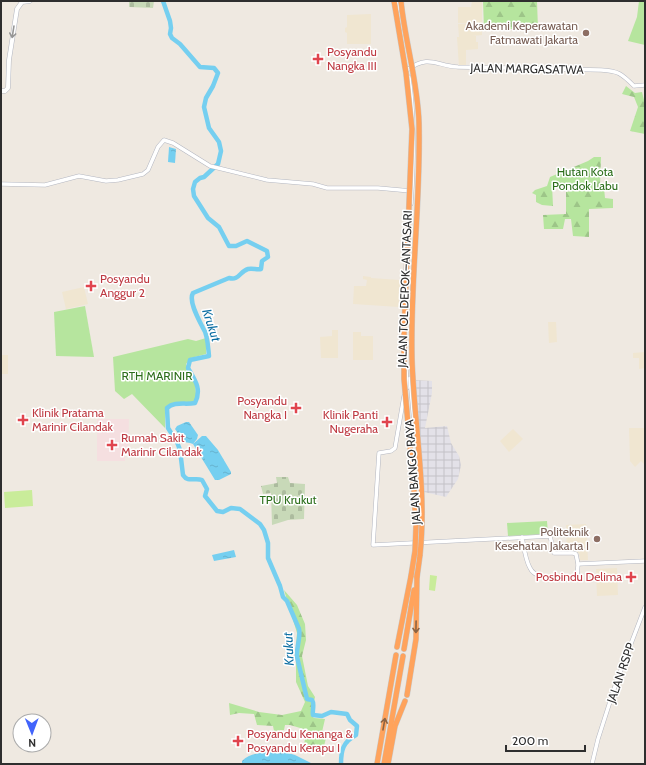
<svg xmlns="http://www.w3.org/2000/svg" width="646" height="765" font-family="Cabin,sans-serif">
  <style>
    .industrial { fill: url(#industrial-grid) }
    .education { fill: #f0e6d1 }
    .medical { fill: #f5dfe0 }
    .grass { fill: #b6e59e }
    .forest { fill: url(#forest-firs) }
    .cemetery { fill: url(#cemetery-stones) }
    .pitch { fill: #c9ec9a }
    .water { fill: url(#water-ripples) }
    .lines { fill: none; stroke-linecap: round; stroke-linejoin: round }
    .river { stroke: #75cff0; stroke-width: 4.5 }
    .tertiary-casing { stroke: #b4b7c1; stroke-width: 4.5 }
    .secondary-casing { stroke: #b4b7c1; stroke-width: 5 }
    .motorway-casing { stroke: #c9c9c9; stroke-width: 6 }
    .tertiary { stroke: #fff; stroke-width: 3.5 }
    .secondary { stroke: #fff; stroke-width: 4 }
    .motorway { stroke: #ffa35c; stroke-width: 5 }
    .motorway-bridge-casing { stroke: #c9c9c9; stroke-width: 6; stroke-linecap: butt }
    .motorway-bridge { stroke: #ffa35c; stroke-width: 5 }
    .oneway { stroke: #969696 }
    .oneway2 { stroke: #8c6343 }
    .education-dot { fill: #8d6e63; stroke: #fff; stroke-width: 1.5 }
    .health-dot { fill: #e0444e; stroke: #fff; stroke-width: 1.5 }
    .labels { text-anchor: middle; stroke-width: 3; stroke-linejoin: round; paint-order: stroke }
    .education-label { font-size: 12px; fill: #785e54; stroke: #fff; text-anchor: end }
    .health-label { font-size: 12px; fill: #be3a42; stroke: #fff; text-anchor: start }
    .street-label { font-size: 12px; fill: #2e2e2e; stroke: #fff }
    .park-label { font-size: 12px; fill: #2c6e1b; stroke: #fff }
    .water-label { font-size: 13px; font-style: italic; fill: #0d6fa3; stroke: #fff }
  </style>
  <defs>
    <pattern id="industrial-grid" width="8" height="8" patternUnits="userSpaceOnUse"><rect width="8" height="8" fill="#e3e1e8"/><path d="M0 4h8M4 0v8" fill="none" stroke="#c3c1c7"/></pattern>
    <pattern id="forest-firs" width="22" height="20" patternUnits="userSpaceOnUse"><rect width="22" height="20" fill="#b6e59e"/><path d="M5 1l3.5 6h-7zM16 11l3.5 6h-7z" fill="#9dc588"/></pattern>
    <pattern id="cemetery-stones" width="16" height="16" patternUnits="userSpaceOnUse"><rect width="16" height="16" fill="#c8d9b8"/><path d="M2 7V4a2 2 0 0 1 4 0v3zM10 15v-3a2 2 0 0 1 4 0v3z" fill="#acbb9e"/></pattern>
    <pattern id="water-ripples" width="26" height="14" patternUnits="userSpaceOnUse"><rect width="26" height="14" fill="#75cff0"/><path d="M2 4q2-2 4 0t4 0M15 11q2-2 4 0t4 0" fill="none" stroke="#66b2ce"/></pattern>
  </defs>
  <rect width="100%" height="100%" fill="#efe9e1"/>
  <polygon class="industrial" points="414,380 432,381 432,393 425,428 447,426 451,443 459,456 461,465 458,479 446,497 424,492"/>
  <g class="education">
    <polygon points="472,1 482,1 482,35 472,36 476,36 476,42 478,42 478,49 466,50 466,67 459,67 457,37 459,37 458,24 472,23 458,23 458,7 471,7"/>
    <polygon points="371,14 371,44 347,44 347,33 345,32 345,28 347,27 347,15"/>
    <polygon points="363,276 371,277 371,278 400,280 399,307 353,304 354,286 366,286 367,280 363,279"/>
    <polygon points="84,287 88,304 66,309 62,292"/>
    <polygon points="548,322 556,322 557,342 549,343"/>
    <polygon points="332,330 338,330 338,358 321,358 320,337 332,336"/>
    <polygon points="353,332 361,332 361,336 373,336 373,360 353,360"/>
    <polygon points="645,352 645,368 639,369 639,358 633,358 633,353"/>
    <rect x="1" y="355" width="7" height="19"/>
    <polygon points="629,428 645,428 645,462 644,464 641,461 635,467 630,461"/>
    <polygon points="513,429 523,439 509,452 500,441"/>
    <polygon points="586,524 588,560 580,560 579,553 567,553 566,525"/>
    <polygon points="617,568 618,595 597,596 596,569"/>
  </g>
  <polygon class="medical" points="97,419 129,419 128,454 125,454 125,461 97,461"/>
  <g class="grass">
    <polygon points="639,1 645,1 645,45 628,41 637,17"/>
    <polygon points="85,306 94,357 56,356 54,312"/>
    <polygon points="206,338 206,354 191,358 186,364 195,383 197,404 169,405 165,412 165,428 132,394 124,399 115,391 113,357 188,339 196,341"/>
    <polygon points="547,521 548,534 508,536 507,523"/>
  </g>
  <g class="forest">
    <polygon points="483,1 537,1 538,29 484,29"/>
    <polygon points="626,86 635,93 642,92 645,104 645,134 630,131 638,107 634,97 622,94"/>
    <polygon points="594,157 601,157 600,187 604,188 605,198 613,199 613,208 589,209 589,237 573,236 571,219 565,219 563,229 544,229 543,215 566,214 566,192 571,191 570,184 552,185 553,206 542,205 536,202 536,195 532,193 535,190 547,186 550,177 588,161"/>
    <polygon points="284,590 297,605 305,624 306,640 302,656 308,686 315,697 311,715 314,718 325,719 322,732 327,734 323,750 304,744 307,730 290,725 285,725 284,730 274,731 273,726 257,725 254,714 239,713 230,715 229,703 259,712 282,715 301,711 305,702 296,682 296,645 297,633"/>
  </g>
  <g class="cemetery">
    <polygon points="129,1 154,1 153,8 129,7"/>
    <polygon points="276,477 288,477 290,483 305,484 304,519 288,520 272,525 271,493 263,494 261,486 277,483"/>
  </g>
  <g class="pitch">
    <polygon points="32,490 33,506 5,508 4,492"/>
    <polygon points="430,575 437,576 435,591 429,590"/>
  </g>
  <g class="water">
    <polygon points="169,147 176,149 175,163 168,162"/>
    <polygon points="186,422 189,422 198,435 197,439 193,444 202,436 206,436 218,450 231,472 231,474 219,480 215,480 193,444 190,443 184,442 175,429 177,426"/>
    <polygon points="234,550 236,557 214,561 212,555"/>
    <path d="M281 751 295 755 313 764H242V761C252 751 268 753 281 751Z"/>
  </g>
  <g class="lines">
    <path class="river" d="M163 1 170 21 171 28 170 34 172 38 180 44 200 67 214 68 218 73 213 86 206 98 204 107 209 128 219 142 221 151 218 164 204 177 200 178 195 182 193 189 194 196 208 218 219 227 229 246H236L247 241 267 251 268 257 262 261 261 269C257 270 253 268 248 269 240 271 239 281 229 278L193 293C188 301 199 320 203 328 208 335 208 347 209 356L190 360 188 368C195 380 202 389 195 403 185 405 175 401 167 408L168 428 177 442 180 450 183 475C188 483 195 477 202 480L207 489 205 496 217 511 223 512 231 508 240 509 260 524 264 530 268 543V558L280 586 283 597 287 601 299 629C301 638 296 647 297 657L307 699 312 700C315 704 312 710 313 715L322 716 331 712 347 714 350 720 357 726 356 735C343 742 341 750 341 764"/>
    <defs>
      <g id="tertiary">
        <polyline points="397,12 398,1"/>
        <path d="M407 70C430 54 436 66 458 67L601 70C618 71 621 73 634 86L645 85"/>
        <path d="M409 77C415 119 414 161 411 204"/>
        <polyline points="1,184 45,185 79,176 106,181 118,180 143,174 148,170 158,147 164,140 173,143 210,166 267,180 313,184 327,188 378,188 411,191"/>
        <polyline points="406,368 407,388"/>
        <polyline points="410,378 415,434"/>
        <path d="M404 396 395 448 391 451 379 453 373 545C432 542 491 539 550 536L554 553H573L576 554 578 564 577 579C564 580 536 581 530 568 525 559 524 547 522 537"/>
        <polyline points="578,564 645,561"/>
        <polyline points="592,764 598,739 616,683 645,607"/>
      </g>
      <polyline id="secondary" points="1,91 5,91 8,88 9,60 17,9 22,2 30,1"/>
      <g id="motorway">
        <polyline points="417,577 420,555"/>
        <polyline points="397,647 411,576"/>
        <polyline points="404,649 414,590"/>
        <polyline points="407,695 416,639 417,574"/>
        <polyline points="377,764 396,655"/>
        <polyline points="384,764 403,656"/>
        <polyline points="388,764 395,726 405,701"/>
      </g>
    </defs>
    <use href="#tertiary" class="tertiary-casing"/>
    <use href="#secondary" class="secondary-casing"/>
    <use href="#motorway" class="motorway-casing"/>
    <use href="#tertiary" class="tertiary"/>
    <use href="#secondary" class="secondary"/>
    <use href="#motorway" class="motorway"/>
    <defs>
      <g id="motorway-bridge">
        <polyline points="394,1 406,73 412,129 404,332 404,379 414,491 416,526 415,551 411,576"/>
        <path d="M401 1C405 42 418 82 419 123 421 202 410 280 412 359 414 424 427 490 420 555"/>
      </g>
    </defs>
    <use href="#motorway-bridge" class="motorway-bridge-casing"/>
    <use href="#motorway-bridge" class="motorway-bridge"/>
  </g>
  <defs><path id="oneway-shaft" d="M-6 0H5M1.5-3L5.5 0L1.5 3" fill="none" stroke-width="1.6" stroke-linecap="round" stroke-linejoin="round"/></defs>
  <use class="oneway" href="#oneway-shaft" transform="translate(13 32) rotate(99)"/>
  <g class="oneway2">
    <use href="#oneway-shaft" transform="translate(416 627) rotate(91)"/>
    <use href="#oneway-shaft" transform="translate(384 724) rotate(-80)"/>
  </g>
  <g class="education-dot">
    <circle cx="586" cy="33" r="4"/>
    <circle cx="597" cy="539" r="4"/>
  </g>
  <g class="health-dot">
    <path d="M316 53h4v4h4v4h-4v4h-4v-4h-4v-4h4z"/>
    <path d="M89 280h4v4h4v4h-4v4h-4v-4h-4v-4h4z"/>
    <path d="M294 402h4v4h4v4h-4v4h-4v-4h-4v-4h4z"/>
    <path d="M21 414h4v4h4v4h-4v4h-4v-4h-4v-4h4z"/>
    <path d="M385 416h4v4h4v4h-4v4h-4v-4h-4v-4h4z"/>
    <path d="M110 439h4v4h4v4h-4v4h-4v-4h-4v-4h4z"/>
    <path d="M629 571h4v4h4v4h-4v4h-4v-4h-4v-4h4z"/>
    <path d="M236 735h4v4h4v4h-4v4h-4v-4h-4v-4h4z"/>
  </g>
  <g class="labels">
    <g class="education-label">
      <text x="578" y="30">Akademi Keperawatan<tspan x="578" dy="14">Fatmawati Jakarta</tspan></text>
      <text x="589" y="536">Politeknik<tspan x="589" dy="14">Kesehatan Jakarta I</tspan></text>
    </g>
    <g class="health-label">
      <text x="327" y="56">Posyandu<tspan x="327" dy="14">Nangka III</tspan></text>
      <text x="100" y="283">Posyandu<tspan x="100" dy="14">Anggur 2</tspan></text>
      <text x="287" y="405" text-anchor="end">Posyandu<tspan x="287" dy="14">Nangka I</tspan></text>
      <text x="32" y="417">Klinik Pratama<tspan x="32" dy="14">Marinir Cilandak</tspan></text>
      <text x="378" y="419" text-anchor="end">Klinik Panti<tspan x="378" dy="14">Nugeraha</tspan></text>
      <text x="121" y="442">Rumah Sakit<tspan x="121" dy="14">Marinir Cilandak</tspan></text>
      <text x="622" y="581" text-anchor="end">Posbindu Delima</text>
      <text x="247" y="738">Posyandu Kenanga &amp;<tspan x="247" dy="14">Posyandu Kerapu I</tspan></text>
    </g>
    <g class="street-label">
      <text transform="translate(527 69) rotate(1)" y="4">JALAN MARGASATWA</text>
      <text transform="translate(405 289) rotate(-88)" y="4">JALAN TOL DEPOK–ANTASARI</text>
      <text transform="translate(413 472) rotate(-94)" y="4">JALAN BANGO RAYA</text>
      <text transform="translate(621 673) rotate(-71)" y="4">JALAN RSPP</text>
    </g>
    <g class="park-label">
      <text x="585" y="176">Hutan Kota<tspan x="585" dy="14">Pondok Labu</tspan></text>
      <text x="157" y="380">RTH MARINIR</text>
      <text x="288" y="504">TPU Krukut</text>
    </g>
    <g class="water-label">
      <text transform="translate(212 325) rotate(72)" y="5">Krukut</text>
      <text transform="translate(288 649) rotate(-93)" y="5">Krukut</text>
    </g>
  </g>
  <rect width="646" height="765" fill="none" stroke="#2e2e2e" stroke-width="4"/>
  <g transform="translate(32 733) rotate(179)"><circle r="19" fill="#ffffff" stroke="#ababab"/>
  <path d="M0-3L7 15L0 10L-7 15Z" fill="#4264fb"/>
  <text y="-6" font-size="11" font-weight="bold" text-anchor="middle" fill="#2e2e2e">N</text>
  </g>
  <path d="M506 745v6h79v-6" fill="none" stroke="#2e2e2e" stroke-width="2"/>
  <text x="512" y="745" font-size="12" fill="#2e2e2e" stroke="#ffffff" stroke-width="3" paint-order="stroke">200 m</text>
</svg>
